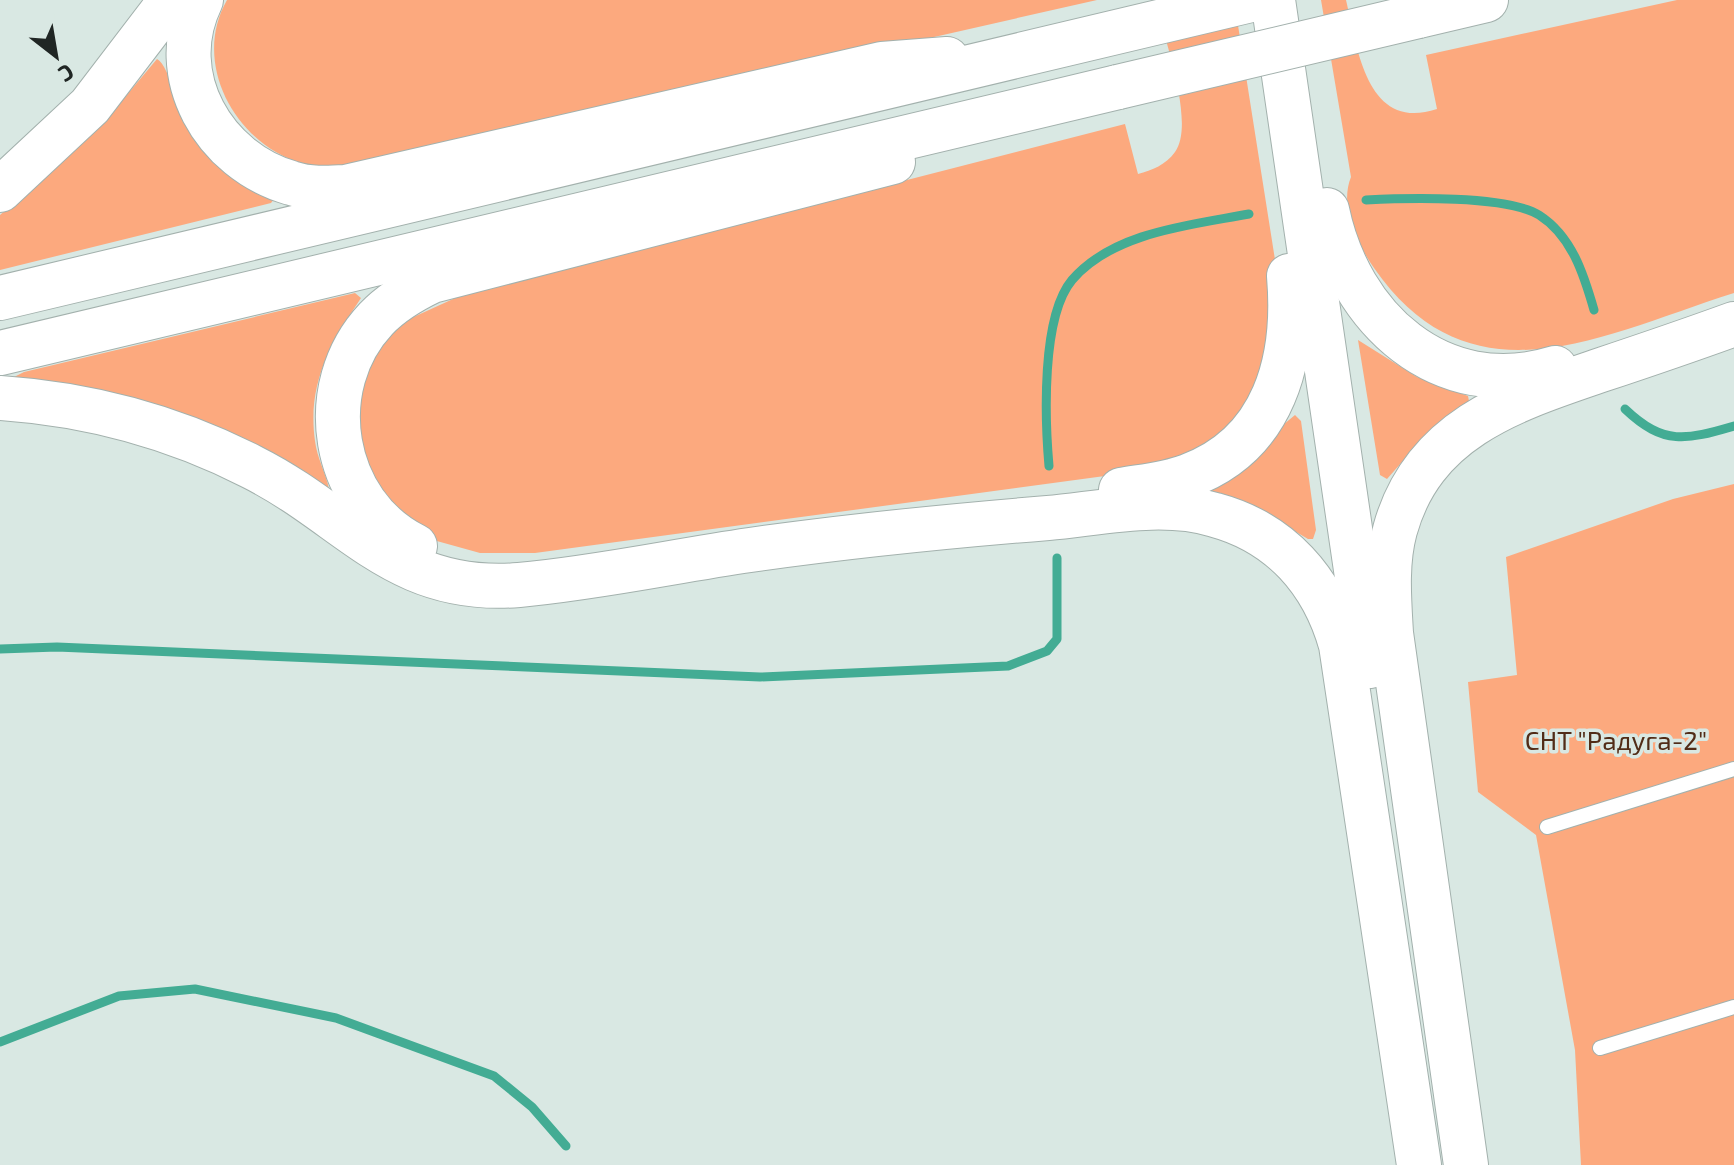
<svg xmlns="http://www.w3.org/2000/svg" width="1734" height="1165" font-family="'Exo 2',sans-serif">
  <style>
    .green { fill: #fca97e }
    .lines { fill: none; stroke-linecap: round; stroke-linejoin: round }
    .stream { stroke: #43ac94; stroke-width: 9 }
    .lane-casing { stroke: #a3b1ad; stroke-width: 16 }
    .primary-casing { stroke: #a3b1ad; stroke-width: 46 }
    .highway-casing { stroke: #a3b1ad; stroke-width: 46 }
    .lane { stroke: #fff; stroke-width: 14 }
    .primary { stroke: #fff; stroke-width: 44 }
    .highway { stroke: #fff; stroke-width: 44 }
    .highway-bridge-casing { stroke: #a3b1ad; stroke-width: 46; stroke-linecap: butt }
    .highway-bridge { stroke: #fff; stroke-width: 44 }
    .labels { text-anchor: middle; stroke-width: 7; stroke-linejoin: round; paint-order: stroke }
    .park-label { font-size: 26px; fill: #512c17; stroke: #d9e8e3 }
  </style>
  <rect width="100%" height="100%" fill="#d9e8e3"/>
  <g class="green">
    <path d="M227 0H1097L369 165C346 166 323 169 301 163 235 143 191 63 227 0Z"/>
    <path d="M1155 0H1234L1276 266 1268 366 1229 431 1164 468 535 553H480L426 538 373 483 356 430 365 378 373 358 389 337 407 320 464 294 1125 124 1138 174C1152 170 1166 165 1175 152 1196 123 1163 35 1155 0Z"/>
    <path d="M1321 0H1346C1357 46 1366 133 1437 109L1426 55 1677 0H1734V293C1604 334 1472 409 1374 268 1357 244 1339 206 1351 177Z"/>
    <path d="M157 59C170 65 182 124 195 141 216 170 243 184 274 199L271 203 0 270V215L99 128Z"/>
    <path d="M355 293 361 298C330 344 307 384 315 441 317 458 326 473 329 489L10 379 24 372Z"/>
    <polygon points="1358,340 1417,377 1468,396 1469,401 1424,437 1387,479 1380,475"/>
    <polygon points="1295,415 1301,421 1316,530 1313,539 1308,539 1247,503 1206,494 1206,489"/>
    <polygon points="1734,484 1734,1165 1581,1165 1575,1050 1536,835 1478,792 1468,682 1517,675 1506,557 1673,499"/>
  </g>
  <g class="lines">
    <g class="stream">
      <path d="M1366 200C1406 198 1506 195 1539 215 1572 236 1584 275 1594 310"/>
      <path d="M1625 409C1664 446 1686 440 1734 426"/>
      <path d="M1049 466C1045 420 1041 317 1072 280 1113 232 1191 225 1249 214"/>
      <polyline points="0,649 57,647 760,677 1008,666 1047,651 1057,639 1057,558"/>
      <polyline points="0,1042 119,996 195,989 336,1018 494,1076 532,1107 566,1146"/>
    </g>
    <defs>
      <g id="lane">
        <polyline points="1547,827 1734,769"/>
        <polyline points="1600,1048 1734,1007"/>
      </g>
      <g id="primary">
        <path d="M201 0C164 76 214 161 291 183 309 189 327 188 346 187L882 64 947 59"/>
        <polyline points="1273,0 1370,666"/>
        <polyline points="0,190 90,106 171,0"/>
        <path d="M1327 210C1349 318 1440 403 1555 368"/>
        <path d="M0 398C87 404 174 427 252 467 350 516 395 595 519 585 597 578 674 561 750 550 849 536 949 526 1048 518 1102 513 1163 499 1215 515 1281 533 1323 581 1341 645L1419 1165"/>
        <path d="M1121 490C1144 486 1167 484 1188 476 1275 444 1296 359 1289 276"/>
        <path d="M415 546C331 504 312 387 376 319 392 302 411 291 432 281L893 162"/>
        <path d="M1466 1165 1391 633C1389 599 1386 563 1395 530 1423 428 1513 400 1601 370 1646 355 1690 340 1734 324"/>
      </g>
      <g id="highway">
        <polyline points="1418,16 1486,0"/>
        <polyline points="0,298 1251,0"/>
        <polyline points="0,353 1118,87"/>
      </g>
    </defs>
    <use href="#lane" class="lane-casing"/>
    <use href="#primary" class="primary-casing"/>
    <use href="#highway" class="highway-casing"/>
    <use href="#lane" class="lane"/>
    <use href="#primary" class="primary"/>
    <use href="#highway" class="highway"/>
    <defs>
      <polyline id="highway-bridge" points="1118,87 1418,16"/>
    </defs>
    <use href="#highway-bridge" class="highway-bridge-casing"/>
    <use href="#highway-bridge" class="highway-bridge"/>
  </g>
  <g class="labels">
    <g class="park-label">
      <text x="1616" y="750">СНТ "Радуга-2"</text>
    </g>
  </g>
  <g transform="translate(56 56) rotate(149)" stroke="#d9e8e3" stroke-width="6" paint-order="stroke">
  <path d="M0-6L14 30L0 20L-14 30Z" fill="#202624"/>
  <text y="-12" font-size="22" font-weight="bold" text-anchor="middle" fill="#202624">С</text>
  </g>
</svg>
